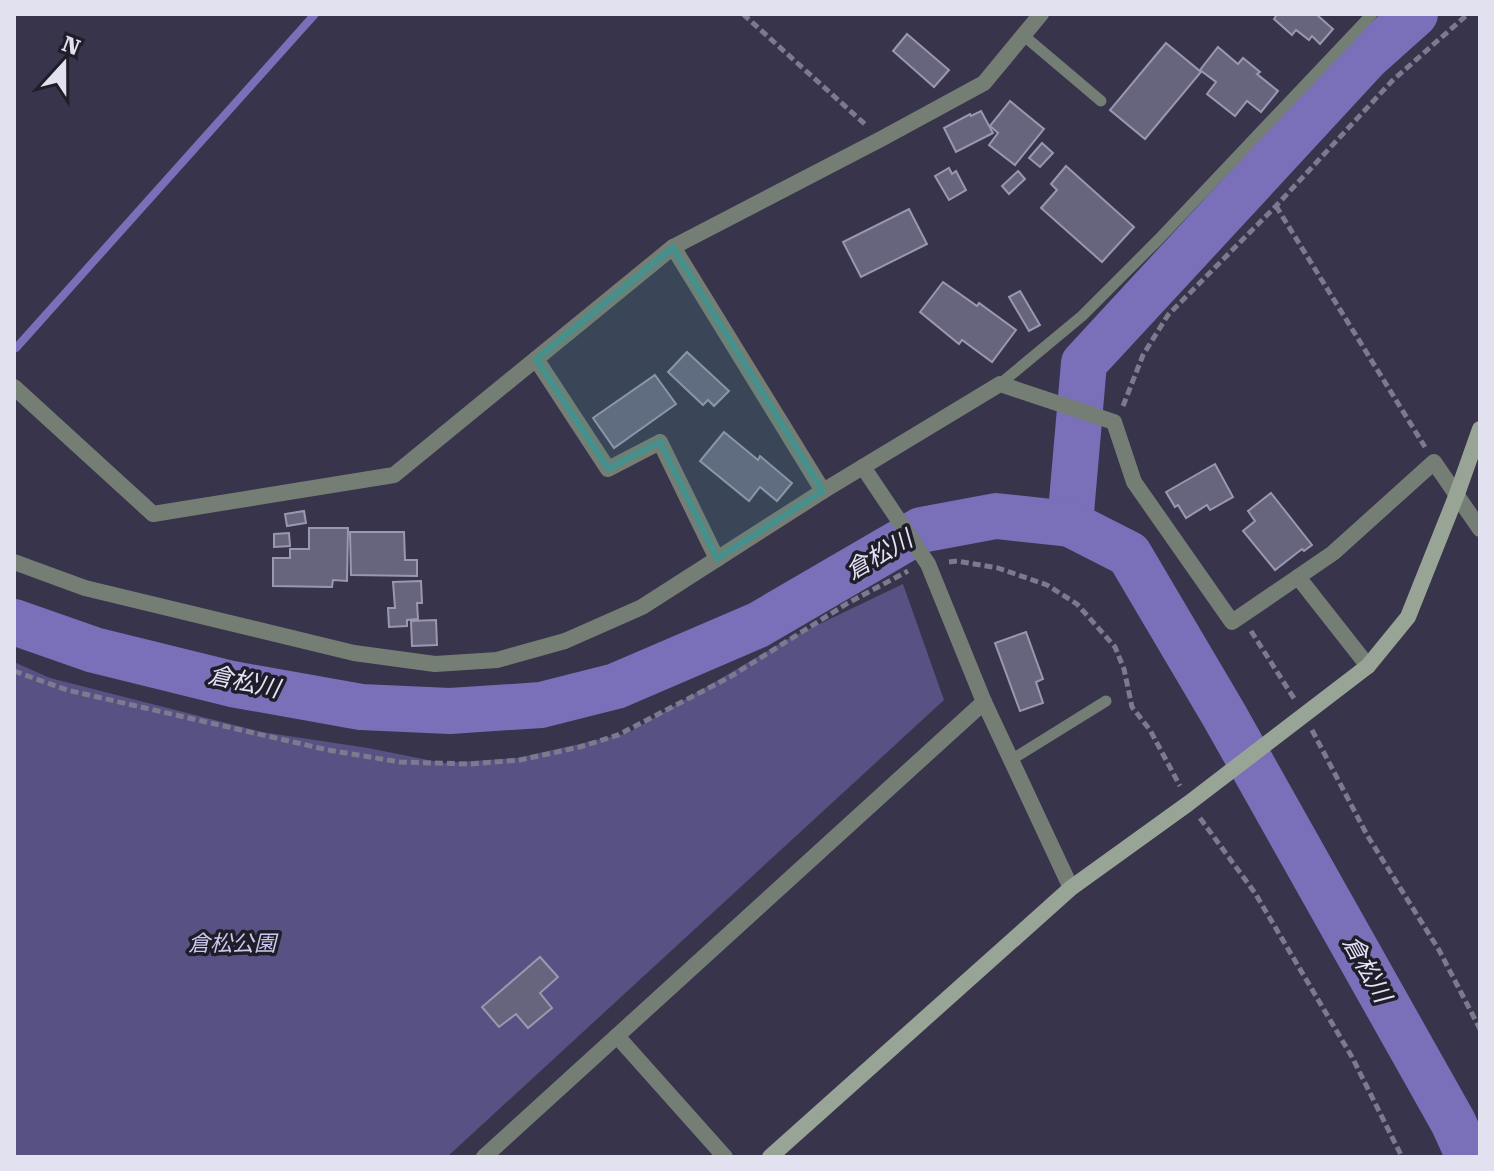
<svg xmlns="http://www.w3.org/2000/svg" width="1494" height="1171" font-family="'Roboto Serif','Noto Sans JP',serif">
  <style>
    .green { fill: #585183 }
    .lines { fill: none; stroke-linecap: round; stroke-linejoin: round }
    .stream { stroke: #7a6fb9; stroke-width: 8 }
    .river { stroke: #7a6fb9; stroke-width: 46 }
    .building { fill: #67657e; stroke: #9997b2; stroke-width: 2 }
    .path { stroke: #7c7a8e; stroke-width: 5; stroke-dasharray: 8 4; stroke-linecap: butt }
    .lane { stroke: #757e74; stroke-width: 11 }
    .street { stroke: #757e74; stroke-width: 16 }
    .secondary { stroke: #98a596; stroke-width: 16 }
    .marked { fill: #44918e; fill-opacity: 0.2; stroke: #44918e; stroke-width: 6; stroke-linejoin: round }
    .labels { text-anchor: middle; stroke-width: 7; stroke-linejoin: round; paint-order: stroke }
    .park-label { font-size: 22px; font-style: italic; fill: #cbc7f0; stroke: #1e1d28 }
    .water-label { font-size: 24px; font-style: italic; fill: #e3e1f6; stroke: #1e1d28 }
  </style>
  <rect width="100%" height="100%" fill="#37344b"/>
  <polygon class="green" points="903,584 944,700 447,1157 14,1157 14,662 50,678 262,732 368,748 443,763 517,758 628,733 786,640"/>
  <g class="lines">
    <polyline class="stream" points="14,347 16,348 315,14"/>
    <g class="river">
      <polyline points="1070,524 1084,363 1368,56 1415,14"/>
      <polyline points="14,622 94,650 232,684 361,707 450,711 541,705 616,686 758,625 921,530 996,516 1070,524 1129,554 1224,715 1453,1122 1469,1157"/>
    </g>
  </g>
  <g class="building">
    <polygon points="1274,14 1316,14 1333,29 1320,44 1312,36 1309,40 1296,30 1292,35 1274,19 1276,16"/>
    <polygon points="907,34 949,70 934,87 893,51"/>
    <polygon points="1166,43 1201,72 1145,139 1110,110"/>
    <polygon points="1218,47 1238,64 1243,58 1260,72 1257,74 1278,91 1261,112 1247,101 1235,116 1207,94 1216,82 1200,70"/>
    <polygon points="1010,101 1044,129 1015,165 989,145 998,133 990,126"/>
    <polygon points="981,111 993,133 956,152 944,128 970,114 971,116"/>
    <polygon points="1042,143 1053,153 1040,167 1029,158"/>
    <polygon points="1066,166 1134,227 1102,262 1041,208 1057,190 1051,184"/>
    <polygon points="949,168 952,174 956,171 966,190 949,200 935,176"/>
    <polygon points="1018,171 1025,179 1009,194 1002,186"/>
    <polygon points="909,209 927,244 861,277 843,242"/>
    <polygon points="943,282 977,306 979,303 1016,330 992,362 962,340 959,344 920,312"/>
    <polygon points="1020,291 1040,325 1029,331 1009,297"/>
    <polygon points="687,352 729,391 714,406 708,400 703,405 668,372"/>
    <polygon points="655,375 676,404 614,448 593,418"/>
    <polygon points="724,432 758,460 760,456 792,483 777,501 760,487 749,501 700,461"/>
    <polygon points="1215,464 1233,497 1210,510 1207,505 1186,518 1178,505 1175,507 1166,492"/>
    <polygon points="1271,493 1312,545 1304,551 1302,549 1275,570 1243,531 1255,521 1248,511"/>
    <polygon points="304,511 306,523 287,526 285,514"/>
    <polygon points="309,528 348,528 347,581 333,580 332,587 273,586 273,558 290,558 290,549 309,549"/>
    <polygon points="350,532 404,532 405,560 417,560 417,576 351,575"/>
    <polygon points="289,533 290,546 274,547 274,534"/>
    <polygon points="421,581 422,603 417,603 418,619 407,620 407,626 389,627 388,608 395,608 393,582"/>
    <polygon points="436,620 437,645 412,646 411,621"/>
    <polygon points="1026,632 1043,679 1036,682 1043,703 1020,711 995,643"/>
    <polygon points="540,957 558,977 540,993 552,1008 528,1028 516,1014 499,1027 482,1007"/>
  </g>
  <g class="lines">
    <g class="path">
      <polyline points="743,14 867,126"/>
      <polyline points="1276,206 1425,447"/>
      <polyline points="1123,406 1143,355 1168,315 1276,206 1392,81 1468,14"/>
      <polyline points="949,562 957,561 998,568 1047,585 1077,604 1115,647 1124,669 1132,707 1150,730 1180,786"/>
      <polyline points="1251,631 1295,700"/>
      <polyline points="14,671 67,690 328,750 400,762 470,764 520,760 580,747 618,735 730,677 848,603 908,571"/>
      <polyline points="1312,730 1367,835 1439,950 1480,1029"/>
      <polyline points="1200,818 1255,893 1352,1057 1402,1157"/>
    </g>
    <g class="lane">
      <polyline points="1023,35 1101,101"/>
      <polyline points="1000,384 1082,316 1158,240 1372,14"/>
      <polyline points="1011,760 1106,701"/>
    </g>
    <g class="street">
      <polyline points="673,247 823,491"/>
      <polyline points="536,359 608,469 660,442 717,559"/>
      <polyline points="14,387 153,514 394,475 673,247 881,139 984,83 1041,14"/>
      <polyline points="863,467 928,564 984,702 1071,888"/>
      <polyline points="14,562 85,588 354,653 435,664 497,660 565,641 642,607 823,491 1000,384 1114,422 1134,482 1232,622 1298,577"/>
      <polyline points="1368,666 1298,577 1333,553 1434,462 1480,529"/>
      <polyline points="617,1036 725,1157"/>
      <polyline points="484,1157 984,702"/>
    </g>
    <polyline class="secondary" points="770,1157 1071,888 1189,803 1368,666 1408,617 1457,494 1480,429"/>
  </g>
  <path class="marked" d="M673 247 823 491 717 559 660 442 608 469 536 359Z"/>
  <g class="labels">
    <g class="park-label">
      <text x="232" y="951">倉松公園</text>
    </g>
    <g class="water-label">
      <text transform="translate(879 555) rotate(-30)" y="8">倉松川</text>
      <text transform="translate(244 682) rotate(12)" y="8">倉松川</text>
      <text transform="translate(1367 969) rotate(61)" y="8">倉松川</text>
    </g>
  </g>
  <rect width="1494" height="1171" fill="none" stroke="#e2e1f0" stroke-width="32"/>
  <g transform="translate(64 64) rotate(21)" stroke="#1e1d28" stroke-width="6" paint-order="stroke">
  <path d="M0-6L14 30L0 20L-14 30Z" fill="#e2e1f0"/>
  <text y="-12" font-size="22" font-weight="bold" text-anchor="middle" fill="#e2e1f0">N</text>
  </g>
</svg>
